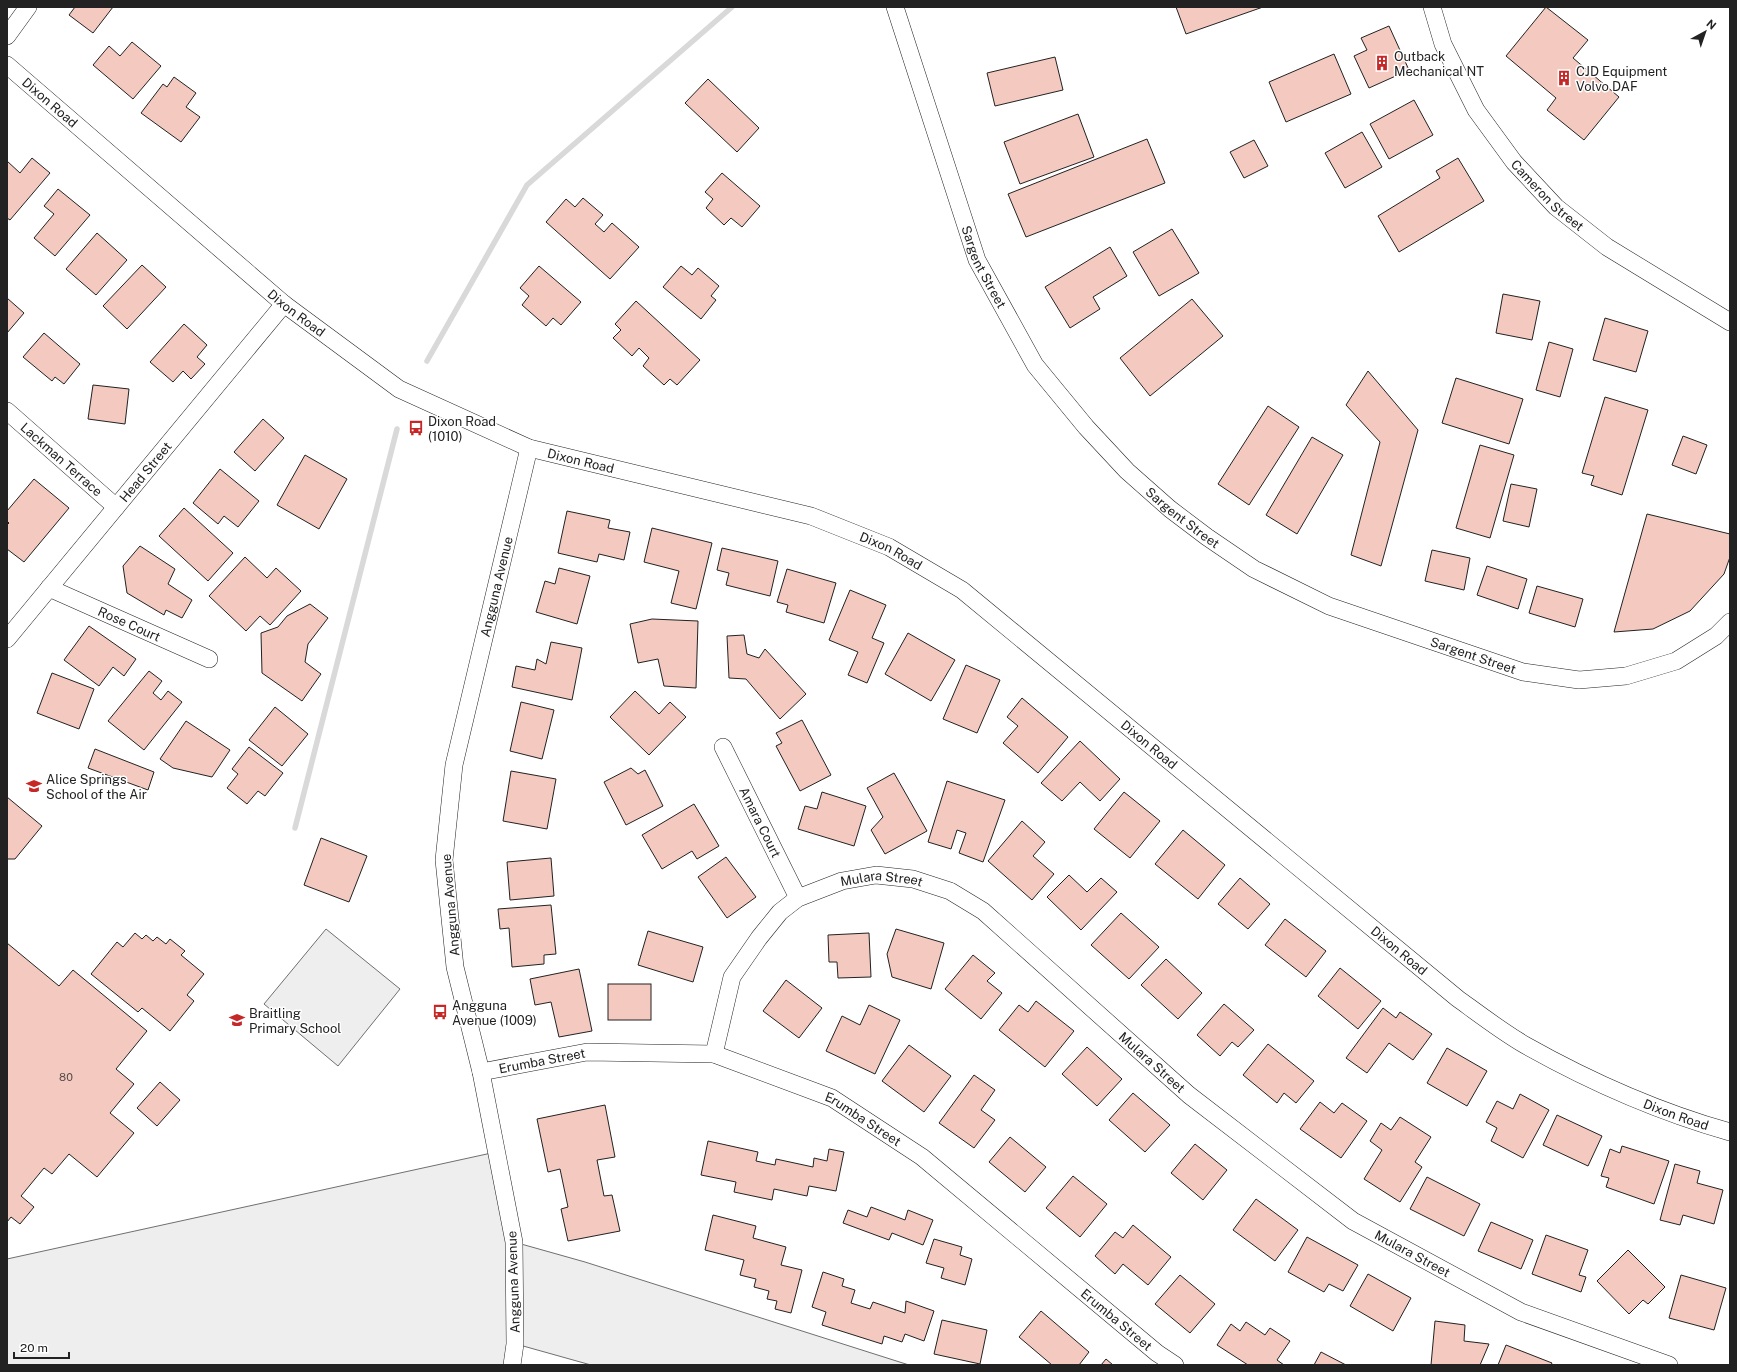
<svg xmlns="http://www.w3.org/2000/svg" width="1737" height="1372" font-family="'Public Sans',sans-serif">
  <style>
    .green { fill: #eee; stroke: #6f6f6f }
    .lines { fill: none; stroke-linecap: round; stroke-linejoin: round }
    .stream { stroke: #d9d9d9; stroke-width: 5.5 }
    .building { fill: #f3c9c0; stroke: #222 }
    .street-casing { stroke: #222; stroke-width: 18 }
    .street { stroke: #fff; stroke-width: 17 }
    .labels { text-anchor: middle; stroke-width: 3; stroke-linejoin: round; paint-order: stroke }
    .number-label { font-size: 11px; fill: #564c4a }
    .poi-label { font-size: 13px; fill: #222; stroke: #fff; text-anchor: start }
    .street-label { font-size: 13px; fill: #222; stroke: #fff }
  </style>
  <rect width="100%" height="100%" fill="#fff"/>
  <g class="green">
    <polygon points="326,929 400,989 338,1066 264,1004"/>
    <polygon points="496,1152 514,1242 585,1262 909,1365 591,1365 516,1344 512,1365 7,1365 7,1259"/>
  </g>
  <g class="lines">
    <g class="stream">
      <polyline points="427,361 527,185 732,7"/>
      <polyline points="295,828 397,429"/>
    </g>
  </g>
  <g class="building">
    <polygon points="75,7 113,7 93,33 69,15"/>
    <polygon points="1176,7 1263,7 1186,34"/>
    <polygon points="1546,7 1588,40 1573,58 1619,97 1584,140 1547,110 1556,98 1506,56"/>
    <polygon points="1389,26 1409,70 1369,88 1354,56 1367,50 1361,38"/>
    <polygon points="132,42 161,66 133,99 93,65 109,46 120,56"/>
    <polygon points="1334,54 1351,94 1286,122 1269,82"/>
    <polygon points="1055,57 1063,90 995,106 987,73"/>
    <polygon points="174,77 196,93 186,107 200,117 181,142 141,113 163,84 167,87"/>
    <polygon points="708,79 759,128 737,152 685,103"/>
    <polygon points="1414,100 1433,135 1389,159 1370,124"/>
    <polygon points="1078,114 1094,157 1020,184 1004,142"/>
    <polygon points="1362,132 1382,167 1345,188 1325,153"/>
    <polygon points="1147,139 1165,183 1026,237 1008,194"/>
    <polygon points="1254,140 1268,166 1244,178 1230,152"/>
    <polygon points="32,158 50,173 10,220 7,218 7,161 20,173"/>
    <polygon points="1458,158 1484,201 1399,252 1378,216 1440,178 1436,171"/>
    <polygon points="722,173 760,206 742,227 731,218 724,225 706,208 713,199 705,192"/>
    <polygon points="58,189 90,215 55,256 34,238 54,214 44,206"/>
    <polygon points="583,198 603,215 595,224 604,232 612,223 639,247 610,279 546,222 566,199 575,207"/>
    <polygon points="1172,229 1199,273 1159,296 1133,252"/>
    <polygon points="97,233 127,260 96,295 66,269"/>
    <polygon points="1110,247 1127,276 1093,297 1100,309 1070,328 1045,287"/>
    <polygon points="142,265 166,287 127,329 103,306"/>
    <polygon points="539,266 581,302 561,325 553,318 546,326 522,305 529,296 520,288"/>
    <polygon points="681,266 692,275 698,268 719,286 711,296 716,300 701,319 663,287"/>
    <polygon points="1503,294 1540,301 1532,340 1496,333"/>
    <polygon points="7,298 24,313 7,333"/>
    <polygon points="1192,299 1223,336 1150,396 1120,358"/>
    <polygon points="636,301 700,360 677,385 670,379 664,385 643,366 649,358 639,348 632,356 613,338 621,330 615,324"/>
    <polygon points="1605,318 1648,331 1636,372 1593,360"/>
    <polygon points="184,324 207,345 197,357 205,364 191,379 183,371 173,382 150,362"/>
    <polygon points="44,333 80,364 64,384 55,377 52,381 23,357"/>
    <polygon points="1549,342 1573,349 1560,397 1536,390"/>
    <polygon points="1368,371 1418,430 1381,566 1351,555 1380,442 1346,405"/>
    <polygon points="1456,378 1523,399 1509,444 1442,423"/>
    <polygon points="93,385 129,389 125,424 88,419"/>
    <polygon points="1605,397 1648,410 1622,495 1591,485 1594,476 1582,473"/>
    <polygon points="1268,406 1299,427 1249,505 1218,484"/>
    <polygon points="263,419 284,438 255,471 234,452"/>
    <polygon points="1683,436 1707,445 1696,474 1672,465"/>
    <polygon points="1312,437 1343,455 1297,534 1266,515"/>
    <polygon points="1480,445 1514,455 1490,538 1456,528"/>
    <polygon points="305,455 347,479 319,529 277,505"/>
    <polygon points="220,469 259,501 238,527 224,516 218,524 193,503"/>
    <polygon points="34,479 69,508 24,562 7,549 7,525 9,523 7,521 7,511"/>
    <polygon points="1511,484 1537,489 1529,527 1503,521"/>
    <polygon points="184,508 233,553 208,581 159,536"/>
    <polygon points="567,511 610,520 608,528 630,532 624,560 599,554 597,562 558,553"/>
    <polygon points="1647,514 1730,534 1730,557 1724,574 1690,611 1653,629 1614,632"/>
    <polygon points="652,528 712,543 696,609 671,603 679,571 644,562"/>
    <polygon points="140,546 175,569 168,584 192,600 182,618 166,610 164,615 127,593 123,566"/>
    <polygon points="722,548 778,561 770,596 726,585 729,573 717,570"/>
    <polygon points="1432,550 1470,558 1464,590 1425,581"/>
    <polygon points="245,557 267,578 276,568 301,591 270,625 260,616 246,631 209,596"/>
    <polygon points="1487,566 1527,579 1518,609 1477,595"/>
    <polygon points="559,568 590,576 577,624 536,612 545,581 555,584"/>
    <polygon points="787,569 836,583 824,623 786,612 788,605 777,602"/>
    <polygon points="1537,586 1583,599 1575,627 1529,613"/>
    <polygon points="850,590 886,605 872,638 884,643 867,683 848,675 858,652 829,640"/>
    <polygon points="310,604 328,618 308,644 305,662 321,674 302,701 262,673 261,633 278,627 287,616"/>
    <polygon points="652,619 698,621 696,688 664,686 658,659 638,663 630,624"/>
    <polygon points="89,626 136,659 124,676 113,667 99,686 64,660"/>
    <polygon points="908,633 955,660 931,701 885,674"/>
    <polygon points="744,635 747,654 759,658 765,649 806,694 780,719 746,679 729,678 727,636"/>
    <polygon points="551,642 582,648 572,700 512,687 516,666 535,670 537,659 546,664"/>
    <polygon points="966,665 1000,680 977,733 943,719"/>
    <polygon points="149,671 162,681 153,693 161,700 168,691 182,702 144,750 108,721"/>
    <polygon points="52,673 94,689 79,729 37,713"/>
    <polygon points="635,691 659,714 670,702 686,717 649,755 610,717"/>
    <polygon points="1022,698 1068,737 1038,773 1003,743 1018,726 1007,717"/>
    <polygon points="521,702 554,710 542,759 510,751"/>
    <polygon points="275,707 308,734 282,766 249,740"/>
    <polygon points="802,720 831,775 800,791 776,746 782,743 776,733"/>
    <polygon points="186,721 230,750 212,777 173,768 160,759"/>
    <polygon points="1080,741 1120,779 1100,801 1080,782 1062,801 1041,783"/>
    <polygon points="249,747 283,773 265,796 258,791 247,804 227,788 238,774 232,769"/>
    <polygon points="95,749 154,772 148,790 88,768"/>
    <polygon points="631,768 638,774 645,770 663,806 626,825 604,782"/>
    <polygon points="511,771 556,779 547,829 503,821"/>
    <polygon points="894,773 927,831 885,854 871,830 883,817 867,788"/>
    <polygon points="947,781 1005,800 983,862 959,853 966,833 957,830 951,849 928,842"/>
    <polygon points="822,792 866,806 854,846 798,829 805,806 817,809"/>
    <polygon points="1124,792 1160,821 1130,858 1094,829"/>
    <polygon points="7,797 42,826 15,859 7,859"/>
    <polygon points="694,804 719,846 697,859 692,851 662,869 642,835"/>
    <polygon points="1022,821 1045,842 1033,856 1054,874 1032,900 988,861"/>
    <polygon points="1183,830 1225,865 1198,899 1155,864"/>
    <polygon points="321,838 367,856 349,902 304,885"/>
    <polygon points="726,857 756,897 727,918 698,877"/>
    <polygon points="551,858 554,896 510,900 507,862"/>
    <polygon points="1069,875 1087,892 1101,878 1117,892 1081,930 1047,897"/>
    <polygon points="1240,878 1270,904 1248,929 1218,904"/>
    <polygon points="551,905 556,954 544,955 544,964 512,967 509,928 500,929 498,909"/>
    <polygon points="1121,913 1159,947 1129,979 1091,945"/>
    <polygon points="1285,919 1326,951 1306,977 1265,945"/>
    <polygon points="896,929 944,943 931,989 892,977 887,954"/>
    <polygon points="648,931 703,947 693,982 638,965"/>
    <polygon points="135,933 142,939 146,935 153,941 157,937 166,944 170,939 185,951 181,955 204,974 187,995 194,1001 170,1031 142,1008 138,1012 91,974 117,942 123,947"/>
    <polygon points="869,933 871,977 838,978 837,962 829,962 828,935"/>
    <polygon points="7,943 59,986 73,970 147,1031 116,1069 134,1084 110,1113 134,1133 97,1177 69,1154 52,1174 44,1168 21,1196 34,1207 20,1224 11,1217 7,1222"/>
    <polygon points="973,955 995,973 987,981 1002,993 981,1019 945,989"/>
    <polygon points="1166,959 1202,993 1178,1019 1141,985"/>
    <polygon points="1340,968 1381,1001 1358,1029 1318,996"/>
    <polygon points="579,969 592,1031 559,1037 551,1002 535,1005 530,979"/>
    <polygon points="786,980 822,1008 799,1038 763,1011"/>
    <rect x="608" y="984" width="43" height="36"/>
    <polygon points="1036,1001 1074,1031 1045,1067 999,1030 1019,1005 1028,1012"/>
    <polygon points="1224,1004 1254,1030 1238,1047 1232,1042 1220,1056 1197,1035"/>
    <polygon points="869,1005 900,1020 875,1074 826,1051 842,1016 860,1025"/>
    <polygon points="1383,1008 1396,1018 1400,1012 1432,1034 1413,1060 1389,1043 1367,1073 1346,1058"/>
    <polygon points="1268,1044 1314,1081 1296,1103 1284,1093 1277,1103 1243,1075"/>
    <polygon points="909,1045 951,1076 924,1112 882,1081"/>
    <polygon points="1087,1047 1122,1079 1097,1106 1062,1074"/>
    <polygon points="1447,1048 1487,1071 1467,1106 1427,1083"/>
    <polygon points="974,1075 995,1090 981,1110 995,1120 974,1148 939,1123"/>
    <polygon points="160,1082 180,1100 157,1126 137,1108"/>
    <polygon points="1133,1093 1170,1125 1145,1152 1109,1120"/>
    <polygon points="1520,1094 1549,1110 1523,1158 1491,1141 1497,1128 1486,1122 1497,1101 1513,1109"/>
    <polygon points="1320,1102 1334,1113 1342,1103 1367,1121 1341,1158 1300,1129"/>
    <polygon points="605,1105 615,1157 597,1160 604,1196 612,1195 620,1231 568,1241 561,1209 568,1207 560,1169 548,1172 537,1119"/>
    <polygon points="1557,1115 1602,1136 1588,1166 1543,1145"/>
    <polygon points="1400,1117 1431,1137 1415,1162 1422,1167 1400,1202 1364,1179 1382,1150 1370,1141 1381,1123 1391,1130"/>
    <polygon points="1010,1137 1046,1167 1025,1192 989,1162"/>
    <polygon points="708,1141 758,1152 756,1161 775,1165 776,1159 813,1167 814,1158 827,1161 829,1149 844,1152 836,1191 809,1186 807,1196 774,1189 772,1200 734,1192 736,1182 701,1175"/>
    <polygon points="1195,1144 1227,1170 1203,1200 1171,1173"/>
    <polygon points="1622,1146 1669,1161 1654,1204 1606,1187 1609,1178 1601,1176 1610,1149 1620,1153"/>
    <polygon points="1675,1164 1700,1171 1697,1183 1723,1190 1714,1224 1683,1215 1680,1225 1660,1220"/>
    <polygon points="1073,1176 1107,1204 1080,1237 1046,1208"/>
    <polygon points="1427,1177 1480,1204 1464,1236 1410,1209"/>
    <polygon points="1256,1199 1298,1230 1275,1261 1233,1230"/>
    <polygon points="871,1207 905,1220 908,1210 933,1220 923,1245 892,1233 889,1240 843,1223 848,1210 867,1217"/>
    <polygon points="713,1215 756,1226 753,1238 786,1247 781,1265 802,1270 791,1313 775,1309 777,1301 767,1299 769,1291 754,1287 756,1279 740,1275 744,1260 705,1250"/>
    <polygon points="1491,1222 1533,1240 1521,1269 1478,1251"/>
    <polygon points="1133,1225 1171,1257 1148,1285 1123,1264 1115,1274 1095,1256 1115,1232 1123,1238"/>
    <polygon points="1546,1235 1588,1250 1579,1275 1586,1277 1581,1292 1532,1274"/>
    <polygon points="1307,1237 1358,1265 1343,1291 1329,1284 1324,1292 1288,1272"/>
    <polygon points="934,1239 962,1247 960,1255 972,1259 965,1285 941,1278 944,1268 926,1263"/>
    <polygon points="1628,1250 1665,1287 1648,1304 1643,1300 1629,1314 1597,1281"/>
    <polygon points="823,1272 844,1279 842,1286 855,1290 851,1303 870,1309 873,1302 905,1313 906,1301 934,1311 924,1341 905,1334 902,1342 884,1336 882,1344 822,1325 826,1312 812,1307"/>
    <polygon points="1368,1274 1411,1298 1393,1331 1350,1306"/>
    <polygon points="1180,1275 1215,1304 1190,1333 1155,1304"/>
    <polygon points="1681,1275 1726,1288 1714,1330 1669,1318"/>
    <polygon points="1041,1311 1089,1352 1079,1365 1052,1365 1019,1337"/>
    <polygon points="942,1320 987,1330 980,1364 934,1354"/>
    <polygon points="1435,1321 1465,1325 1464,1341 1489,1344 1480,1365 1431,1365"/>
    <polygon points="1246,1322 1265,1335 1270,1328 1290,1341 1277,1360 1284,1365 1248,1365 1217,1345 1231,1324 1240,1331"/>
    <polygon points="1506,1345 1552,1363 1551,1365 1498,1365"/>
    <polygon points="1321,1352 1346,1365 1314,1365"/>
    <polygon points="1106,1359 1113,1365 1101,1365"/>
  </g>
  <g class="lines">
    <defs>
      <g id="street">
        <path id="s1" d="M895 7 977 260 1035 365 1086 427 1127 471 1170 509 1207 537 1254 569 1329 606 1523 672 1579 680 1626 676 1676 661 1716 636 1730 622"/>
        <path id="s2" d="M1432 7 1443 44 1476 110 1514 162 1556 207 1607 247 1730 322"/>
        <polyline points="7,36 28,7"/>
        <path id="s3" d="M7 65 284 304 399 389 529 448 811 516 889 547 962 590 1457 998C1479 1014 1501 1031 1525 1045 1589 1081 1659 1112 1730 1132"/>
        <path id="s4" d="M7 411 116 507"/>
        <path id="s5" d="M49 588 209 659"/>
        <path id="s6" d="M7 639 284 304"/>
        <path id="s7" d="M723 747 798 898"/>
        <path id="s8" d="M714 1054 732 977 759 938 780 912 798 898 842 881 876 875 913 879 950 891 983 911 1189 1095 1353 1221 1521 1312 1669 1365"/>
        <path id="s9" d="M481 1072 587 1052 714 1054 832 1098 922 1157 1157 1353 1175 1365"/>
        <path id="s10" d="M512 1365 515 1344 514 1242 481 1072 455 967 444 860 454 765 529 448"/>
      </g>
    </defs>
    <use href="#street" class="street-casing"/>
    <use href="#street" class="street"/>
  </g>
  <defs>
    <symbol id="building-bare" viewBox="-9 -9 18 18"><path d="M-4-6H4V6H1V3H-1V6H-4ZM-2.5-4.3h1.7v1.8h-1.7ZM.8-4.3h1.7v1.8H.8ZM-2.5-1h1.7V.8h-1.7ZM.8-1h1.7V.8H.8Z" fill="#c62828" stroke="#fff" stroke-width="2.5" paint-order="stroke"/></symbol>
    <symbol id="bus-bare" viewBox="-9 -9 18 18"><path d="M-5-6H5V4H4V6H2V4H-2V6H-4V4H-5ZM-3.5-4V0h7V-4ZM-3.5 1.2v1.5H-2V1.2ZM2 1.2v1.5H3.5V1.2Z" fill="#c62828" stroke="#fff" stroke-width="2.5" paint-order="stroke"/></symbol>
    <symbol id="school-bare" viewBox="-9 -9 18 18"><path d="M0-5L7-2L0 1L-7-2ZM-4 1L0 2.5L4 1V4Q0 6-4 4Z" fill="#c62828" stroke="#fff" stroke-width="2.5" paint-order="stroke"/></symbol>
  </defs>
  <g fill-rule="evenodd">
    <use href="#building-bare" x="1371" y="52" width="22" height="22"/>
    <use href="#building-bare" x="1553" y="67" width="22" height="22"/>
    <use href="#bus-bare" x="405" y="417" width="22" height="22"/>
    <use href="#school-bare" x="23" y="775" width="22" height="22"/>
    <use href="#bus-bare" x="429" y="1001" width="22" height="22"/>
    <use href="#school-bare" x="226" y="1009" width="22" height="22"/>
  </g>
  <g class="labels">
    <g class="number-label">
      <text x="66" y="1081">80</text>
    </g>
    <g class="poi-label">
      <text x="1394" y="61">Outback<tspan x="1394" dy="15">Mechanical NT</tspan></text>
      <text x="1576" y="76">CJD Equipment<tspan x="1576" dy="15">Volvo DAF</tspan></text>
      <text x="428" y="426">Dixon Road<tspan x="428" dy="15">(1010)</tspan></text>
      <text x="46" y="784">Alice Springs<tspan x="46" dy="15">School of the Air</tspan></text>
      <text x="452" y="1010">Angguna<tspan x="452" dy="15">Avenue (1009)</tspan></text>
      <text x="249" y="1018">Braitling<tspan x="249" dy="15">Primary School</tspan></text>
    </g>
    <g class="street-label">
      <text dy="5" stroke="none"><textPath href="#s3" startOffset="57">Dixon Road</textPath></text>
      <text dy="5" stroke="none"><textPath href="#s2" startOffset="224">Cameron Street</textPath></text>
      <text dy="5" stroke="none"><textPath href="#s1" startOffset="275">Sargent Street</textPath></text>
      <text dy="5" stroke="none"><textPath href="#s3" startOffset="381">Dixon Road</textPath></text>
      <text dy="5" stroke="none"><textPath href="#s4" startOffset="73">Lackman Terrace</textPath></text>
      <text dy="5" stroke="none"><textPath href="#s3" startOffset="705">Dixon Road</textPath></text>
      <text dy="5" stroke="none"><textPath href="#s6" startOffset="217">Head Street</textPath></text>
      <text dy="5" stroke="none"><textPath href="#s1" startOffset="599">Sargent Street</textPath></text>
      <text dy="5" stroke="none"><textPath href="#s3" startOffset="1029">Dixon Road</textPath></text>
      <text dy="5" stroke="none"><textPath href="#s10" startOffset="791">Angguna Avenue</textPath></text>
      <text dy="5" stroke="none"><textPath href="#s5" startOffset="88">Rose Court</textPath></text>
      <text dy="5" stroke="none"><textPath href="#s1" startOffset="923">Sargent Street</textPath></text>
      <text dy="5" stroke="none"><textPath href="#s3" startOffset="1353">Dixon Road</textPath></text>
      <text dy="5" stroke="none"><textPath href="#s7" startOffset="84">Amara Court</textPath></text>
      <text dy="5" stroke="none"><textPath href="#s8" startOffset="270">Mulara Street</textPath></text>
      <text transform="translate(450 905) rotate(-95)" y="5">Angguna Avenue</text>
      <text dy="5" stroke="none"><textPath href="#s3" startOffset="1677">Dixon Road</textPath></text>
      <text dy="5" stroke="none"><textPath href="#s9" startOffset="62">Erumba Street</textPath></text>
      <text dy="5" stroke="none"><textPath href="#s8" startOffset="606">Mulara Street</textPath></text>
      <text dy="5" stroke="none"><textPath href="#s3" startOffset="2001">Dixon Road</textPath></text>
      <text dy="5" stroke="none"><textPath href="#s9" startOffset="398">Erumba Street</textPath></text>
      <text dy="5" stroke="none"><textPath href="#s8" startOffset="930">Mulara Street</textPath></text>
      <text transform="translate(513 1282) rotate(-92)" y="5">Angguna Avenue</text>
      <text dy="5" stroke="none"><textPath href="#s9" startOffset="722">Erumba Street</textPath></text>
    </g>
  </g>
  <rect width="1737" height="1372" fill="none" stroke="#222222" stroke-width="16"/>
  <g transform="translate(1705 32) rotate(40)" stroke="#ffffff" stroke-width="3" paint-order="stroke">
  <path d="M0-3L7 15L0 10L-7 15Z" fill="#222222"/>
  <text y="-6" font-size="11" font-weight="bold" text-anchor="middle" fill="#222222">N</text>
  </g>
  <path d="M14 1352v6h55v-6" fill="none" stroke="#222222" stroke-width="2"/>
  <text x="20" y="1352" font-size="12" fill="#222222" stroke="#ffffff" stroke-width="3" paint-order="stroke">20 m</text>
</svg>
